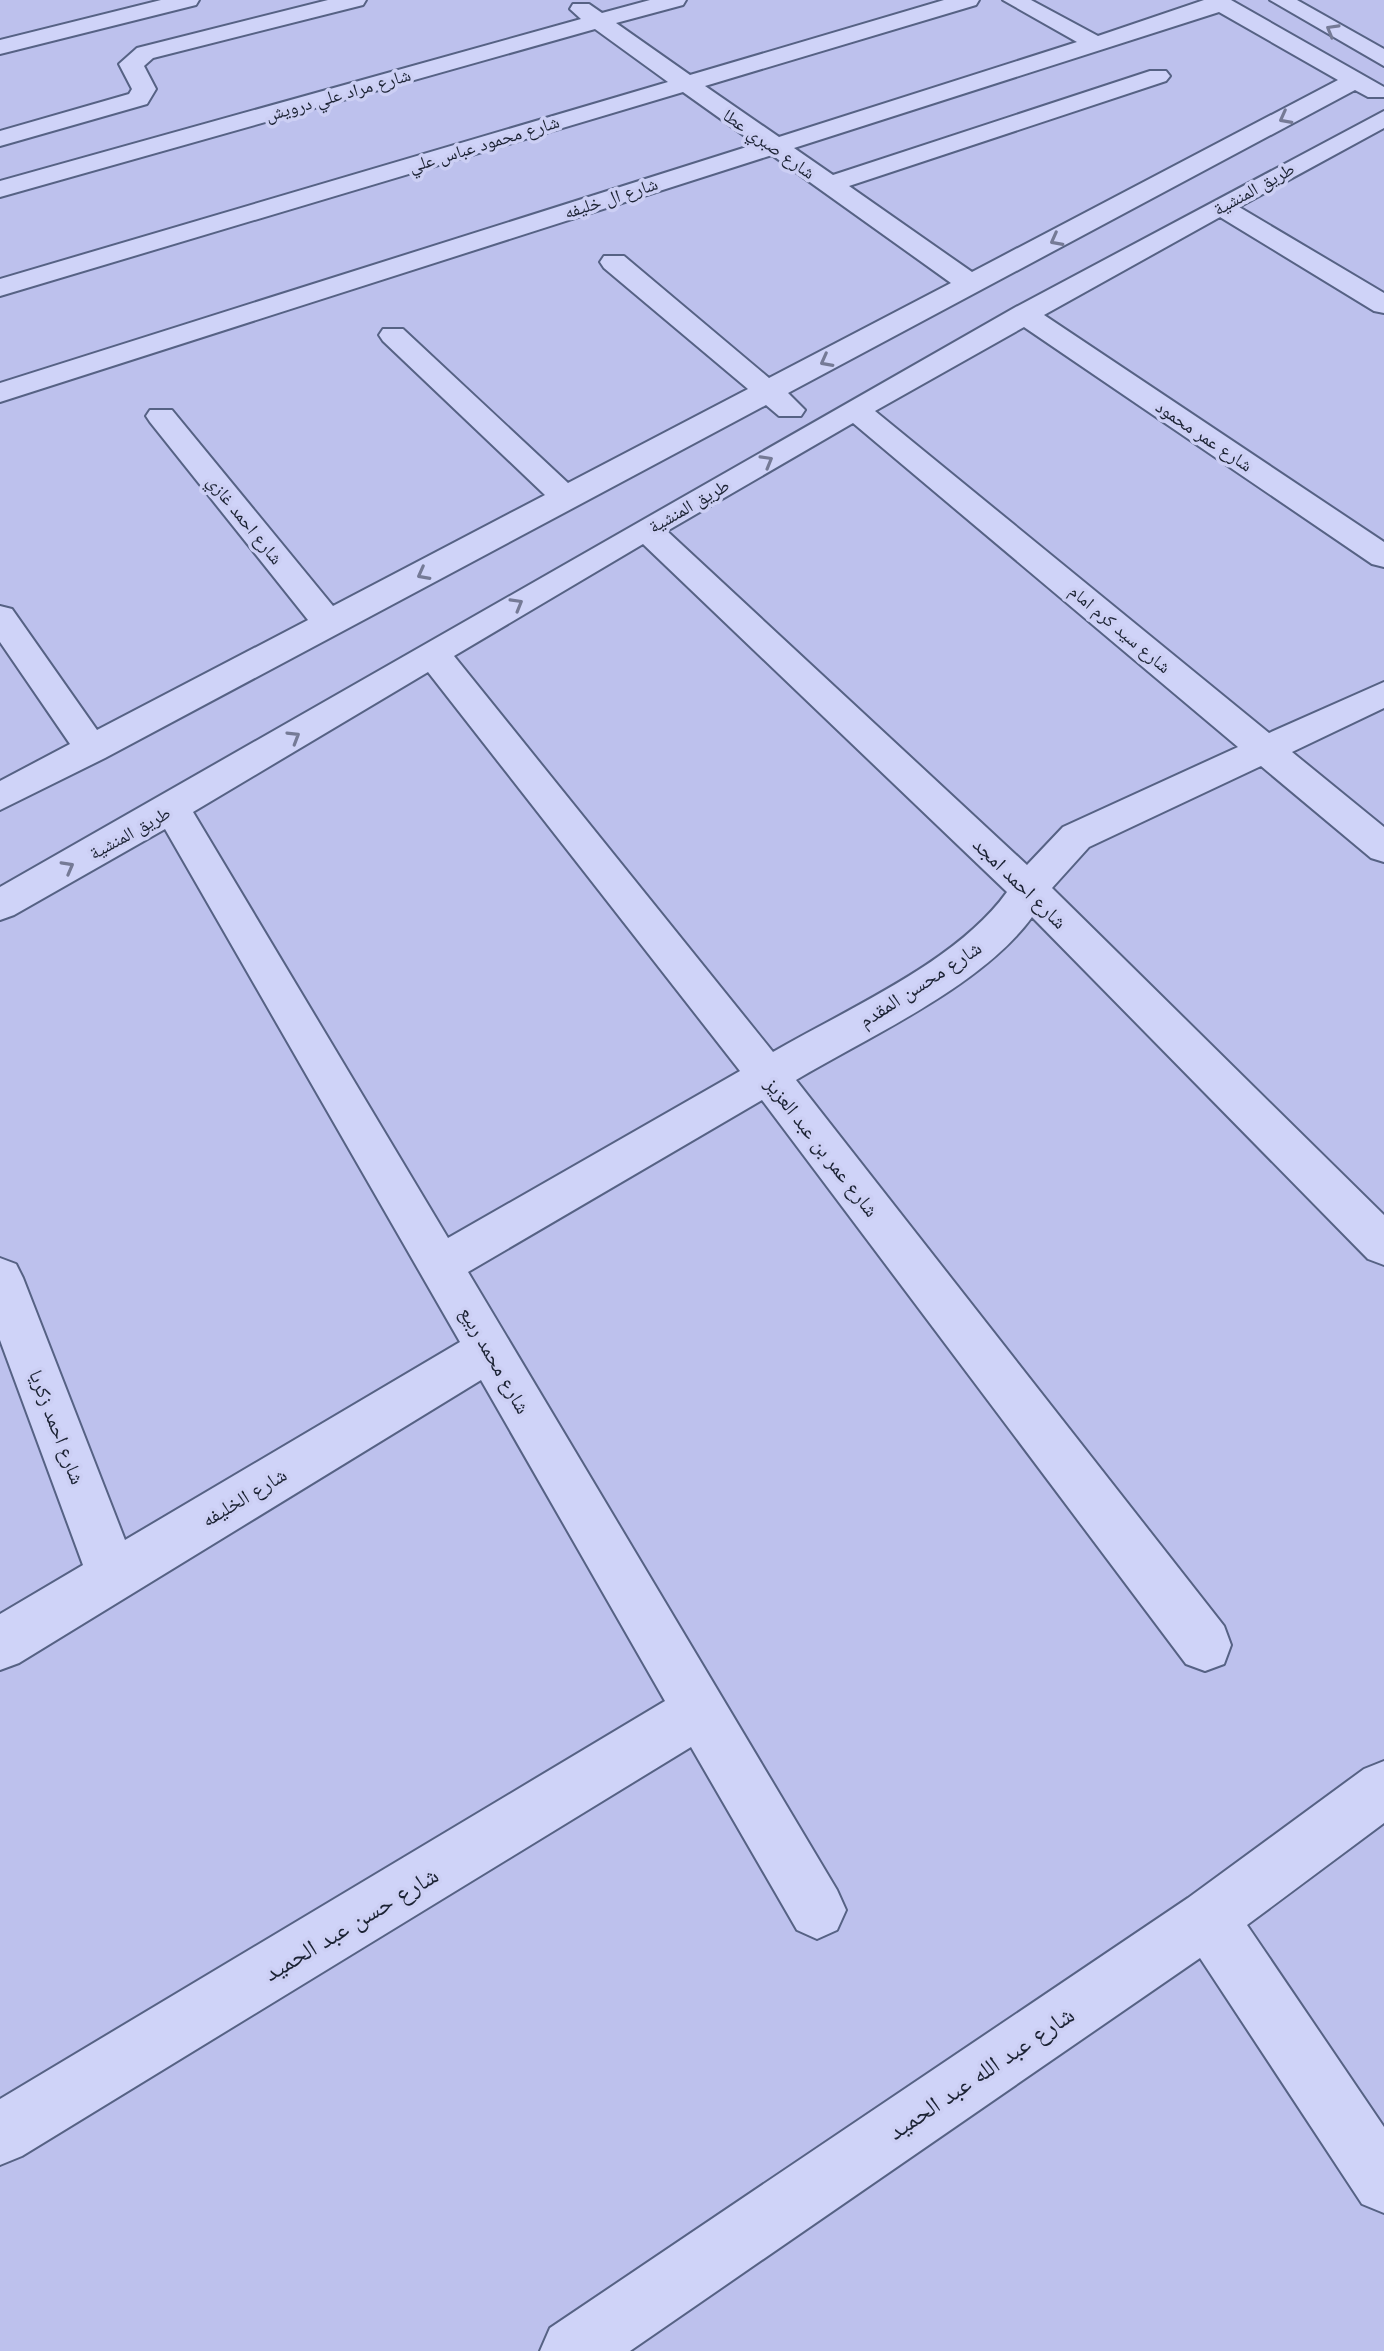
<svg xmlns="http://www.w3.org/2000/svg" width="1384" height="2351" font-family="'Libre Baskerville','Noto Naskh Arabic',serif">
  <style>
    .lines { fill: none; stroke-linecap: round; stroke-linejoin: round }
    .minor-casing { stroke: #566284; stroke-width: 4 }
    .minor { fill: #cfd3f8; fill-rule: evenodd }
    .oneway { stroke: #757a96 }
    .labels { text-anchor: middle; stroke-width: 7; stroke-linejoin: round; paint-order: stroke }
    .far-street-label { font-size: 18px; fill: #1b2233; stroke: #cccff4 }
    .street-label { font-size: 20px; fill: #1b2233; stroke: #cccff4 }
    .near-street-label { font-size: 24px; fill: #1b2233; stroke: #cccff4 }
  </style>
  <rect width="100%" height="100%" fill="#bdc1ed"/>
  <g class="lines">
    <defs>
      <g id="minor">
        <polygon points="161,0 199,0 196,5 0,54 0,40"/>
        <polygon points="328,0 366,0 363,5 153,58 144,66 156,89 147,104 0,146 0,131 129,94 132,89 119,64 137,48"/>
        <path d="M650 0H686L683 5 616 23 690 75 944 0H979L976 5 705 86 779 137 1077 42 1003 0H1031L1098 36 1204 0H1231L1384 87V97H1368L1355 90 788 393 805 410 801 416H779L766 405 105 758 0 810V781L70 744 0 642V606L12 609 97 730 308 620 150 422 146 416 150 410H172L333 606 545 495 383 341 379 335 383 329H403L568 483 748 389 604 268 600 262 604 256H624L769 378 951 283 772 155 0 402V383L756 144 683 92 0 296V279L668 82 595 29 0 197V181L581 19 570 9 573 4H589L602 13ZM1219 12 1338 80 972 272 849 186 1166 81 1170 76 1166 71H1150L833 175 794 148Z"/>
        <polygon points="1270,0 1297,0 1384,49 1384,66"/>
        <path d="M1384 111V128L1239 207 1384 293V313L1374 311 1220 217 1044 315 1384 542V567L1372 564 1024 327 875 411 1269 733 1384 682V708L1292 752 1384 827V862L1371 858 1261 766 1089 847 1052 888 1384 1215V1265L1368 1259 1032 917C982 986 870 1036 796 1080L1224 1626 1231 1645 1224 1664 1205 1671 1186 1664 762 1100 468 1272 837 1890 846 1910 837 1930 817 1939 797 1930 691 1747 22 2156 0 2165V2099L665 1701 481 1380 19 1663 0 1670V1614L83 1565 0 1340V1258L16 1264 23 1278 125 1540 460 1342 165 829 14 915 0 920V887L1014 308ZM853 423 1238 747 1063 827 1027 865 667 531ZM643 544 1007 892C957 962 847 1009 773 1052L454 656ZM428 672 740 1071 448 1238 193 812Z"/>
        <polygon points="1384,1761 1384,1823 1247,1925 1384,2127 1384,2213 1362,2204 1200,1958 630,2351 540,2351 550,2328 1188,1898 1364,1769"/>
      </g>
    </defs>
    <use href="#minor" class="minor-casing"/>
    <use href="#minor" class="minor"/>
  </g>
  <defs><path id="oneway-chevron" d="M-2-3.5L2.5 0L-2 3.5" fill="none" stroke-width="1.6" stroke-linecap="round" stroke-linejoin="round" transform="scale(2)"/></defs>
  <g class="oneway">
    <use href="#oneway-chevron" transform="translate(1332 30) rotate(-150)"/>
    <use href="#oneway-chevron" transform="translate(1285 118) rotate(152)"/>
    <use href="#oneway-chevron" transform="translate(1056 240) rotate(152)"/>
    <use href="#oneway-chevron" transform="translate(826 361) rotate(152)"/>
    <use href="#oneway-chevron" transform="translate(767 461) rotate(-30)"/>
    <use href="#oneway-chevron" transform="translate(423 574) rotate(152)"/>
    <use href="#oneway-chevron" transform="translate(517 604) rotate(-30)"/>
    <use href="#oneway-chevron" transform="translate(294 737) rotate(-31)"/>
    <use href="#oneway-chevron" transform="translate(68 867) rotate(-29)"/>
  </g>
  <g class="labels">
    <g class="far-street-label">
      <text transform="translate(338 95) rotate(-16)" y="6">شارع مراد علي درويش</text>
      <text transform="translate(484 144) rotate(-17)" y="6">شارع محمود عباس علي</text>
      <text transform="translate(769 144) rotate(35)" y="6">شارع صبري عطا</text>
      <text transform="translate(1254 189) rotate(-29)" y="6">طريق المنشية</text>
      <text transform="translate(611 198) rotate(-18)" y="6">شارع ال خليفه</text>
      <text transform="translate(1204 436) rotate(34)" y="6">شارع عمر محمود</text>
      <text transform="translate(689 506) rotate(-30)" y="6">طريق المنشية</text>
      <text transform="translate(245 520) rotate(51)" y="6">شارع احمد غازي</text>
      <text transform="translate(1120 629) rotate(40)" y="6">شارع سيد كرم امام</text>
      <text transform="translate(130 833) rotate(-29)" y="6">طريق المنشية</text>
    </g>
    <g class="street-label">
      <text transform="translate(1020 883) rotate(44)" y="7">شارع احمد امجد</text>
      <text transform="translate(920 984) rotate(-33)" y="7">شارع محسن المقدم</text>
      <text transform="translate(822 1147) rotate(52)" y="7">شارع عمر بن عبد العزيز</text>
      <text transform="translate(495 1360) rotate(60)" y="7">شارع محمد ربيع</text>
      <text transform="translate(57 1427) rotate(69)" y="7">شارع احمد زكريا</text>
      <text transform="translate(244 1497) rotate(-31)" y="7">شارع الخليفه</text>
    </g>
    <g class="near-street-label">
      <text transform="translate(351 1924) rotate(-31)" y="8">شارع حسن عبد الحميد</text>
      <text transform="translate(981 2073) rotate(-34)" y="8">شارع عبد الله عبد الحميد</text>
    </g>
  </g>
</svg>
